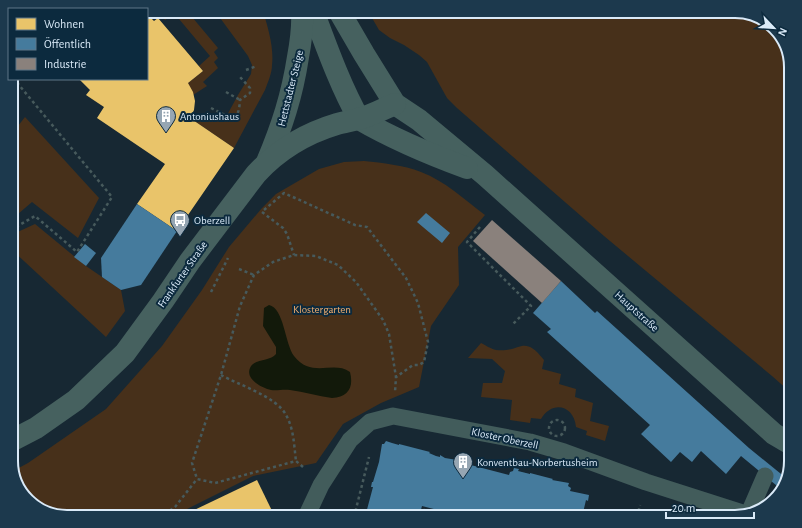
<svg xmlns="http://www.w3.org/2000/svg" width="802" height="528" font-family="'Alegreya Sans',sans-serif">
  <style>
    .green { fill: #47301a }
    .water { fill: #12190a }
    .homes { fill: #e9c46a }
    .public { fill: #457b9d }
    .industry { fill: #8a817c }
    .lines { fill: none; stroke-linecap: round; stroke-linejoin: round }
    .path { stroke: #475a5c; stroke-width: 2.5; stroke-dasharray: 3 3; stroke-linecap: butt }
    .service { stroke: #425c5b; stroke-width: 17 }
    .secondary { stroke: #46615f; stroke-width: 22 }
    .labels { text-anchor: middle; stroke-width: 4; stroke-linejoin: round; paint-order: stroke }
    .street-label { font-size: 11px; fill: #daeaf8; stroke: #0c2a3e }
    .poi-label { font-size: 11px; fill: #daeaf8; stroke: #0c2a3e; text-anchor: start }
    .park-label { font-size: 11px; fill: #f4af70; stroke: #0c2a3e }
    .rim { fill: none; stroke: #daeaf8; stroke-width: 2 }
  </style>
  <rect width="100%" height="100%" fill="#172833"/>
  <g class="green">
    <polygon points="158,11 187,11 218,48 214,52 218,58 214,62 218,68 203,82 207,86 193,95 188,83 203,71 199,66 210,56 174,13 165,20"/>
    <path d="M215 11H263C268 28 274 47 272 65 272 73 268 82 265 90L234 148 190 118 226 117 238 95 251 74 252 65 248 56Z"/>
    <polygon points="368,11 735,11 766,21 785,42 791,67 791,396 787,393 789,391 772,376 604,236 457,108 447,98 427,62 419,55 404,45 390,38 379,30"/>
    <polygon points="25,117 99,198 78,238 32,202 11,220 11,135"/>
    <path d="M364 161C383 163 403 165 421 172 445 181 465 200 485 215L458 247 459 285 431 326 419 387 381 403 343 424 316 463 253 476 181 512 184 517H67L36 507 18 489 13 471 28 463 106 409 162 346 202 290 229 247 262 208 276 194 319 169 344 162Z"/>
    <polygon points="35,224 86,266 121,290 125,311 106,337 11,249 11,235"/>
    <path d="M481 343C485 345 491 349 496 350 521 353 523 333 544 360L542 369 561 374 559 384 576 389 575 397 593 403 590 421 609 426 605 441 586 435 587 431 576 427C574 405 552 400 541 419L531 418 530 423 510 420 512 400 481 397 483 383H502L505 371 492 359 468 358Z"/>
  </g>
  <path class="water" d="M269 305C284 308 285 344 294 356 312 379 333 360 350 372 354 388 348 397 332 398 318 396 304 392 290 390 283 389 277 391 271 390 263 388 245 380 250 368 254 358 270 362 276 354V347L263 326 264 308Z"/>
  <g class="homes">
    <polygon points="147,14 154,21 158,18 203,71 188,83 193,92 195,101 194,110 190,118 234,148 177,231 137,204 165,164 97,118 104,107 86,95 90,90 79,79 147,79"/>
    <polygon points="257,480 275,517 191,517 188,513"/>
  </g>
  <g class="public">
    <polygon points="137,204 177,231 141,285 121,290 102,277 101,258"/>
    <polygon points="426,213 450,233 442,243 417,222"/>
    <polygon points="85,244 96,253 86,266 74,257"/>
    <polygon points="561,281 595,313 597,311 749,448 786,478 782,490 741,456 726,474 701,451 692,462 680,452 671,462 641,434 650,425 547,332 551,329 533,313"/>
    <polygon points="386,441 392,443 399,445 399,444 430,452 429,453 436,456 440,457 440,455 445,458 463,461 463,463 509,475 510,472 513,471 514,468 519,469 518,471 530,474 530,473 553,479 552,480 569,483 568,486 571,488 570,491 589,495 588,501 586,500 582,517 465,517 422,506 419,517 365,517 373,487 371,487 372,482 373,482 379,462 382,444 384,444"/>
  </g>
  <polygon class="industry" points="492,220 561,281 542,303 473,241"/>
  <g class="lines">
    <g class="path">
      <polyline points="246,70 257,66"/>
      <polyline points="226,92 240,100"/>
      <path d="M211 108 229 117C240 117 239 108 240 100L250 93V88L240 77"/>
      <polyline points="264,210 284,193 355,225 367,227 406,278 418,303 428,342 424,362 419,365 413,365 396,377"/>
      <polyline points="262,212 283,228 287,234 294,255"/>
      <polyline points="480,227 467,242 531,306 513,324"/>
      <polyline points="11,230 35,216 77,252 112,197 14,79"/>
      <polyline points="239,269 254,275"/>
      <polyline points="211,292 228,258"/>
      <path d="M221 375C239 385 277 397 286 415 294 429 294 446 296 461"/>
      <polyline points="787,411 791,404"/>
      <circle cx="557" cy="428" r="8"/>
      <polyline points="303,467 296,461 215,483 197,479 192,463 221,375 240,306 254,275 273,262 294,255 316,256 338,265 356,282 383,320 389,334 396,377 395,392"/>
      <polyline points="160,517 175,507 197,479"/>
      <polyline points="354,517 369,457"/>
      <polyline points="422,517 424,510 453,517"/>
      <polyline points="637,517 640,505"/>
    </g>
    <g class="service">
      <polyline points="749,513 765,476"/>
      <polyline points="306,517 321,485 350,440 370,422 393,416 530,442 564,452 646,482 746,514"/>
    </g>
    <g class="secondary">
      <path d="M313 11C327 48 340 85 359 119"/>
      <polyline points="339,11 364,54 395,104 419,120 485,175 774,434 791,444"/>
      <path d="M359 119C395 140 429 154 467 168"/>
      <path d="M267 162C282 126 292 96 298 57 301 41 303 27 302 11"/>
      <path d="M11 441 36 428 76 400 125 353 163 301 190 261 256 174C278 150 307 133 337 124 344 122 351 121 358 119 371 116 383 109 395 104"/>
    </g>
  </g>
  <defs>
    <symbol id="building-pin" viewBox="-11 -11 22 30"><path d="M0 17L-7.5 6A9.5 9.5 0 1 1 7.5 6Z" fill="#96a6b3" stroke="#0c2a3e"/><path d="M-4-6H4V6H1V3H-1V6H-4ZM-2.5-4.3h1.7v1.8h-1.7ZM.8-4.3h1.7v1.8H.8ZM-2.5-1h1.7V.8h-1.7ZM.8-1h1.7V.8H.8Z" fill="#fff"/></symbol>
    <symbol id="bus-pin" viewBox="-11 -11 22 30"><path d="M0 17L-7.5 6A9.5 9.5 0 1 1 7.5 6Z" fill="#96a6b3" stroke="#0c2a3e"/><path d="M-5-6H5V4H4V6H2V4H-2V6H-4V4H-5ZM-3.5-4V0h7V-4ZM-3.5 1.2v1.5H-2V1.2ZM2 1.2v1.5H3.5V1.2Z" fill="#fff"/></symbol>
  </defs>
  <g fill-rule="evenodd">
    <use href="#building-pin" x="155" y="105" width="22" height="30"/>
    <use href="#bus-pin" x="169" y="209" width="22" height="30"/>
    <use href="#building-pin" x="452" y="451" width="22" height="30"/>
  </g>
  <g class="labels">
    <g class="street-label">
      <text transform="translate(290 88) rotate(-76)" y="4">Hettstadter Steige</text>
      <text transform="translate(182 274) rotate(-55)" y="4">Frankfurter Straße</text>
      <text transform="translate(637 311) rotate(42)" y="4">Hauptstraße</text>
      <text transform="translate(505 438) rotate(12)" y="4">Kloster Oberzell</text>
    </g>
    <g class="poi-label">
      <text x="180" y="120">Antoniushaus</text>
      <text x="194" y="224">Oberzell</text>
      <text x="477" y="466">Konventbau-Norbertusheim</text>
    </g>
    <g class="park-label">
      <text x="322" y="313">Klostergarten</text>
    </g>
  </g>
  <path d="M0 0H802V528H0ZM67 18H735A49 49 0 0 1 784 67V461A49 49 0 0 1 735 510H67A49 49 0 0 1 18 461V67A49 49 0 0 1 67 18Z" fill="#1c394d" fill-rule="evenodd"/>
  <path class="rim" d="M67 18H735A49 49 0 0 1 784 67V461A49 49 0 0 1 735 510H67A49 49 0 0 1 18 461V67A49 49 0 0 1 67 18Z"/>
  <rect x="8" y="8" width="140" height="72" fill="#0c2a3e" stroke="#5e7788"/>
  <rect x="16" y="18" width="20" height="12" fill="#e9c46a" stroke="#5e7788"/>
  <text x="44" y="28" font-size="12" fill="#daeaf8">Wohnen</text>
  <rect x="16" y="38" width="20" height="12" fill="#457b9d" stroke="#5e7788"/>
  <text x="44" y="48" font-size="12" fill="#daeaf8">Öffentlich</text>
  <rect x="16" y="58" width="20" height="12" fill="#8a817c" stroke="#5e7788"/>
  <text x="44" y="68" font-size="12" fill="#daeaf8">Industrie</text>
  <g transform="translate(774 28) rotate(115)" stroke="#0c2a3e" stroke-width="3" paint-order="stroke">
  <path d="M0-3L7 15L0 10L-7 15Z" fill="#daeaf8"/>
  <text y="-6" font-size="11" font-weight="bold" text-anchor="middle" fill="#daeaf8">N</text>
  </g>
  <path d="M666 512v6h88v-6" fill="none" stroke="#daeaf8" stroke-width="2"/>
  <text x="672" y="512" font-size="12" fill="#daeaf8" stroke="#0c2a3e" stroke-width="3" paint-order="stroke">20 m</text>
</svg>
